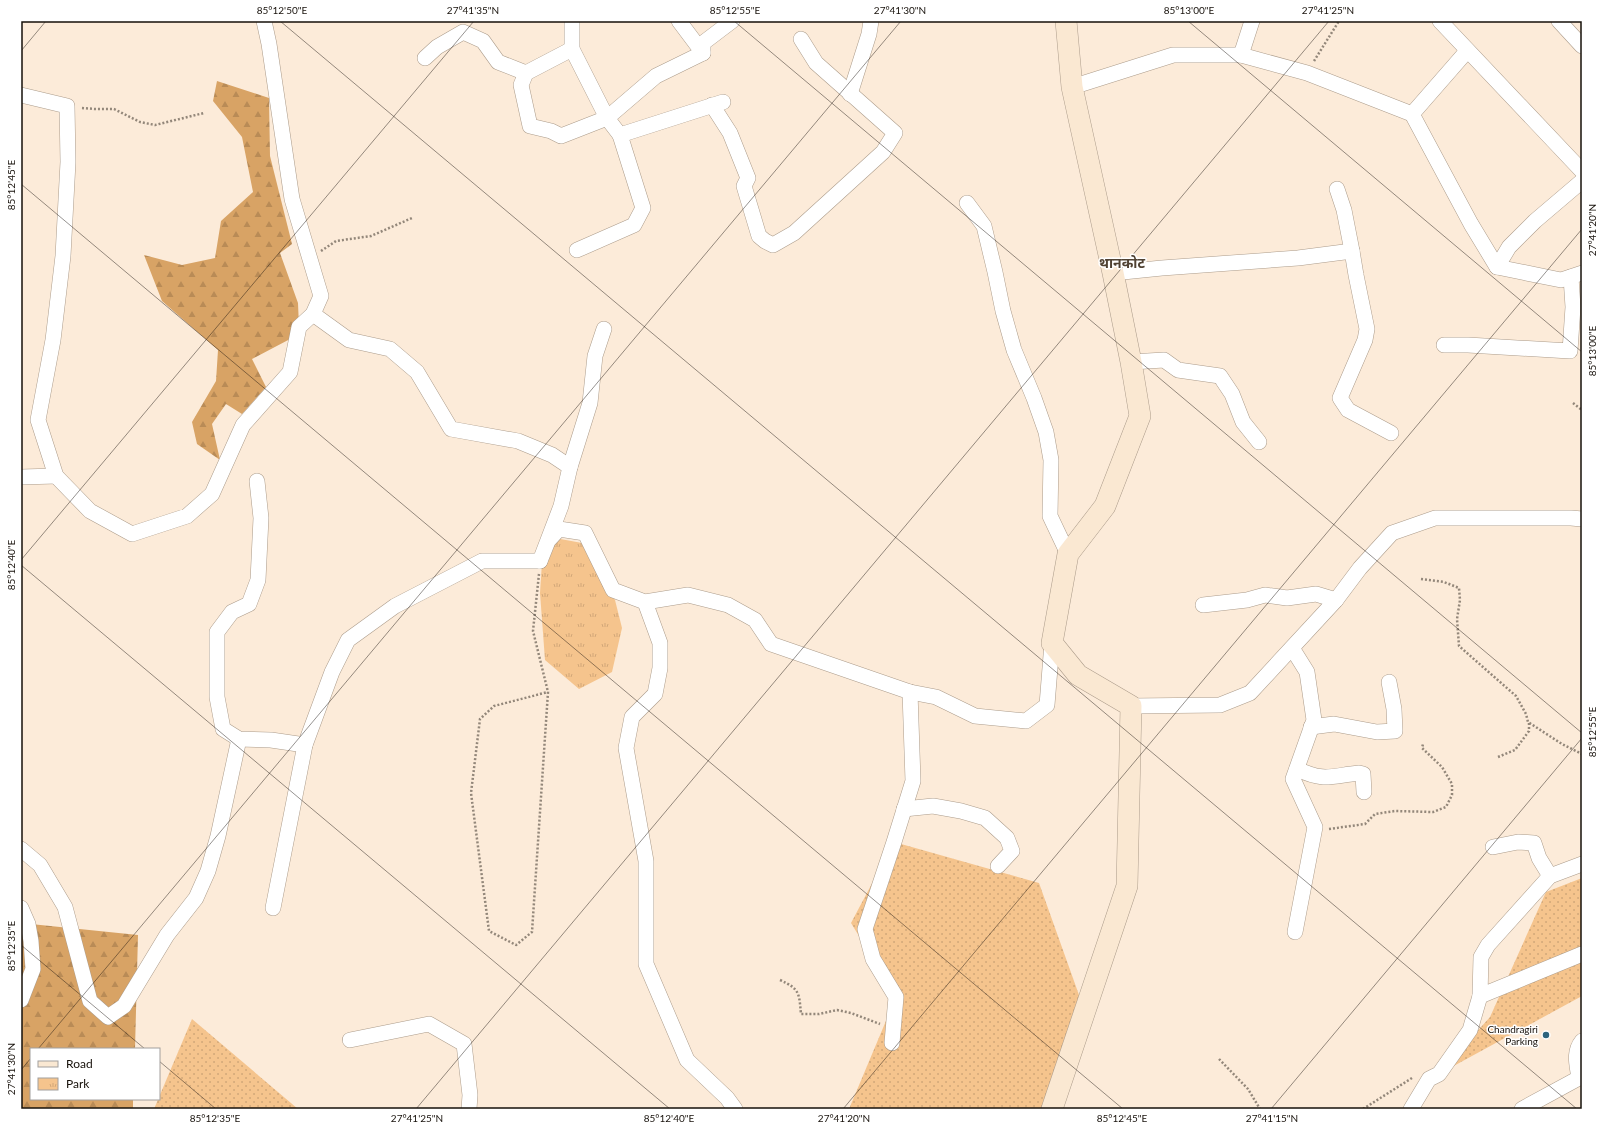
<svg xmlns="http://www.w3.org/2000/svg" width="1603" height="1130" font-family="Lato,'Noto Sans Devanagari',sans-serif">
  <style>
    .grass { fill: url(#grass-dots) }
    .forest { fill: url(#forest-firs) }
    .park { fill: url(#park-tufts) }
    .lines { fill: none; stroke-linecap: round; stroke-linejoin: round }
    .street-casing { stroke: #ac9c8b; stroke-width: 16 }
    .secondary-casing { stroke: #ac9c8b; stroke-width: 22 }
    .path { stroke: #93877a; stroke-width: 2.5; stroke-dasharray: 2 2; stroke-linecap: butt }
    .street { stroke: #fff; stroke-width: 15 }
    .secondary { stroke: #fae8d2; stroke-width: 21 }
    .ticks { fill: none; stroke: #16100a; stroke-width: 1; stroke-opacity: 0.45 }
    .poi-dot { fill: #2c647e; stroke: #fff; stroke-width: 1.5 }
    .labels { text-anchor: middle; stroke-width: 3; stroke-linejoin: round; paint-order: stroke }
    .poi-label { font-size: 10px; fill: #16100a; stroke: #fff; text-anchor: end }
    .district-label { font-size: 14px; font-weight: bold; fill: #504233; stroke: #fff }
    .neatline { fill: none; stroke: #16100a; stroke-width: 1.5 }
    .ticks-label { font-size: 10px; text-anchor: middle; fill: #16100a }
  </style>
  <defs>
    <pattern id="grass-dots" width="8" height="8" patternUnits="userSpaceOnUse"><rect width="8" height="8" fill="#f5c48d"/><path d="M2 2h.1M6 6h.1" fill="none" stroke="#d1a778" stroke-width="1.8" stroke-linecap="round"/></pattern>
    <pattern id="forest-firs" width="22" height="20" patternUnits="userSpaceOnUse"><rect width="22" height="20" fill="#d8a365"/><path d="M5 1l3.5 6h-7zM16 11l3.5 6h-7z" fill="#b98b56"/></pattern>
    <pattern id="park-tufts" width="24" height="20" patternUnits="userSpaceOnUse"><rect width="24" height="20" fill="#f5c48d"/><path d="M3 7l-1-3M5 7V3M7 7l1-3M15 17l-1-3M17 17v-4M19 17l1-3" fill="none" stroke="#d1a778"/></pattern>
  </defs>
  <rect width="100%" height="100%" fill="#fcebd9"/>
  <g class="grass">
    <polygon points="894,842 1039,883 1084,1009 1060,1109 849,1109 896,997 851,923"/>
    <polygon points="1582,878 1582,996 1439,1074 1490,1017 1546,892"/>
    <polygon points="192,1019 298,1109 154,1109"/>
  </g>
  <g class="forest">
    <polygon points="217,81 269,98 270,156 292,244 280,253 298,303 299,327 292,338 252,359 266,387 242,414 226,404 212,424 220,460 197,444 192,422 216,381 218,350 162,301 144,255 182,265 215,258 221,221 253,192 242,137 213,101"/>
    <polygon points="21,923 138,935 135,1049 31,1049 31,1099 133,1099 133,1109 21,1109"/>
  </g>
  <polygon class="park" points="555,538 582,543 615,600 622,628 612,672 579,689 545,660 540,593 543,547"/>
  <g class="lines">
    <defs>
      <g id="street">
        <polyline points="572,21 572,49 607,118 620,135 723,102"/>
        <polyline points="679,21 703,53"/>
        <polyline points="1440,21 1582,171"/>
        <polyline points="1559,21 1582,46"/>
        <polyline points="572,49 526,73 521,85 530,126 551,131 561,136 607,118 656,76 703,53 703,43 732,21"/>
        <polyline points="1241,55 1252,21"/>
        <polyline points="425,58 437,47 463,32 483,41 498,62 526,73"/>
        <polyline points="1072,87 1173,55 1241,55 1307,73 1412,114 1471,224 1497,267 1561,280 1582,273"/>
        <polyline points="850,94 869,34 871,21"/>
        <polyline points="21,95 67,106 68,162 63,256 53,340 38,420 56,476 90,511 132,534 187,516 212,494 243,425 290,372 299,327 313,314 321,296 292,199 269,44 264,21"/>
        <polyline points="712,105 730,133 748,178 744,186 759,236 765,241 773,245 794,233 883,152 895,133 816,63 801,39"/>
        <polyline points="1412,114 1467,51"/>
        <polyline points="1337,189 1344,210 1352,251"/>
        <polyline points="967,203 984,226 995,272 1003,311 1014,350 1034,398 1046,432 1051,460 1050,516 1068,554"/>
        <polyline points="577,250 634,225 643,208 620,135"/>
        <polyline points="1497,267 1509,247 1535,221 1582,181"/>
        <polyline points="1113,273 1162,268 1298,258 1352,251 1356,275 1367,329 1365,340 1340,398 1348,410 1391,433"/>
        <polyline points="313,314 349,340 390,349 417,372 451,429 518,441 552,455 570,467 561,506 540,561 548,541 559,529 585,533 613,590 645,602 688,595 728,605 755,620 771,644 910,692 936,697 975,716 1026,721 1047,705 1052,643"/>
        <polyline points="1444,345 1468,345 1570,351 1573,307 1571,277"/>
        <polyline points="1131,362 1164,360 1178,370 1220,376 1232,394 1243,422 1259,442"/>
        <polyline points="570,467 590,403 595,356 604,329"/>
        <polyline points="21,477 56,476"/>
        <polyline points="257,481 261,518 258,580 249,604 232,612 217,632 217,697 223,729 239,739 271,740 305,745"/>
        <polyline points="645,602 660,643 660,668 655,694 632,717 626,748 646,861 646,964 687,1060 727,1098 735,1109"/>
        <polyline points="1203,605 1247,600 1265,595 1287,598 1316,594 1336,600"/>
        <polyline points="1292,648 1307,672 1314,720 1293,779 1315,827 1295,932"/>
        <polyline points="1131,706 1220,705 1250,693 1336,600 1360,568 1392,533 1435,518 1571,518 1582,519"/>
        <polyline points="1311,727 1334,724 1377,732 1395,731 1394,709 1389,682"/>
        <path d="M1297 769C1325 782 1330 776 1359 773L1363 774 1364 792"/>
        <polyline points="904,809 933,806 961,811 985,818 1007,838 1012,851 998,866"/>
        <polyline points="1493,847 1518,842 1534,843 1539,858 1550,876"/>
        <polyline points="21,849 40,865 65,907 90,1001 108,1017 124,1006 167,935 196,898 208,871 218,836 239,739"/>
        <polyline points="1582,864 1550,876 1488,945 1481,957 1480,996 1582,954"/>
        <polyline points="21,908 28,924 31,941 33,969 21,1000"/>
        <polyline points="273,908 305,745 332,672 348,640 395,606 482,561 540,561"/>
        <polyline points="350,1040 429,1024 464,1044 470,1095 469,1109"/>
        <polyline points="892,1043 896,997 873,959 865,929 894,842 913,781 910,692"/>
        <path d="M1579 1078C1577 1065 1573 1052 1582 1041"/>
        <polyline points="1411,1109 1429,1079 1439,1074 1470,1030 1480,996"/>
        <polyline points="1522,1109 1579,1078 1582,1078"/>
      </g>
      <polyline id="secondary" points="1052,1109 1127,886 1131,706 1078,675 1052,643 1068,554 1105,506 1140,416 1131,362 1113,273 1072,87 1066,21"/>
    </defs>
    <use href="#street" class="street-casing"/>
    <use href="#secondary" class="secondary-casing"/>
    <g class="path">
      <polyline points="1314,61 1339,21"/>
      <polyline points="82,108 95,109 114,109 140,122 155,125 204,113"/>
      <polyline points="321,251 336,241 371,236 412,218"/>
      <polyline points="1573,403 1582,410"/>
      <polyline points="539,574 533,631 548,692 532,932 516,945 489,931 471,793 480,719 494,706 548,692"/>
      <polyline points="1421,579 1444,582 1459,588 1460,600 1457,619 1459,646 1516,696 1526,714 1528,722 1562,744 1582,754"/>
      <polyline points="1498,757 1515,750 1529,731 1529,723"/>
      <polyline points="1329,829 1365,824 1375,814 1395,811 1433,812 1446,807 1452,795 1452,784 1442,767 1422,748 1423,744"/>
      <path d="M780 980C800 989 799 993 801 1014H819L837 1010 851 1013 880 1024"/>
      <polyline points="1219,1059 1248,1089 1260,1109"/>
      <polyline points="1363,1109 1412,1078"/>
    </g>
    <use href="#street" class="street"/>
    <use href="#secondary" class="secondary"/>
  </g>
  <path class="ticks" d="M280 21 1577 1109M734 21 1582 733M1188 21 1582 352M21 51 46 21M21 184 1123 1109M21 560 474 21M21 565 670 1109M21 945 145 1049M38 1049 901 21M159 1061 216 1109M21 1070 31 1058M416 1109 1329 21M843 1109 1582 229M1271 1109 1582 738"/>
  <circle class="poi-dot" cx="1546" cy="1035" r="4"/>
  <g class="labels">
    <g class="poi-label">
      <text x="1538" y="1033">Chandragiri<tspan x="1538" dy="12">Parking</tspan></text>
    </g>
    <g class="district-label">
      <text x="1122" y="268">थानकोट</text>
    </g>
  </g>
  <rect width="1603" height="1130" fill="none" stroke="#ffffff" stroke-width="44"/>
  <rect x="30" y="1048" width="130" height="52" fill="#ffffff" stroke="#a29f9d"/>
  <rect x="38" y="1061" width="20" height="6" fill="#fae8d2" stroke="#a29f9d"/>
  <text x="66" y="1068" font-size="12" fill="#16100a">Road</text>
  <rect x="38" y="1078" width="20" height="12" fill="url(#park-tufts)" stroke="#a29f9d"/>
  <text x="66" y="1088" font-size="12" fill="#16100a">Park</text>
  <rect x="22" y="22" width="1559" height="1086" class="neatline"/>
  <g class="ticks-label">
    <text x="282" y="14">85°12'50"E</text>
    <text x="473" y="14">27°41'35"N</text>
    <text x="735" y="14">85°12'55"E</text>
    <text x="900" y="14">27°41'30"N</text>
    <text x="1189" y="14">85°13'00"E</text>
    <text x="1328" y="14">27°41'25"N</text>
    <text transform="translate(11 185) rotate(-90)" y="4">85°12'45"E</text>
    <text transform="translate(1592 230) rotate(-90)" y="4">27°41'20"N</text>
    <text transform="translate(1592 351) rotate(-90)" y="4">85°13'00"E</text>
    <text transform="translate(11 565) rotate(-90)" y="4">85°12'40"E</text>
    <text transform="translate(1592 732) rotate(-90)" y="4">85°12'55"E</text>
    <text transform="translate(11 946) rotate(-90)" y="4">85°12'35"E</text>
    <text transform="translate(11 1069) rotate(-90)" y="4">27°41'30"N</text>
    <text x="215" y="1122">85°12'35"E</text>
    <text x="417" y="1122">27°41'25"N</text>
    <text x="669" y="1122">85°12'40"E</text>
    <text x="844" y="1122">27°41'20"N</text>
    <text x="1122" y="1122">85°12'45"E</text>
    <text x="1272" y="1122">27°41'15"N</text>
  </g>
</svg>
